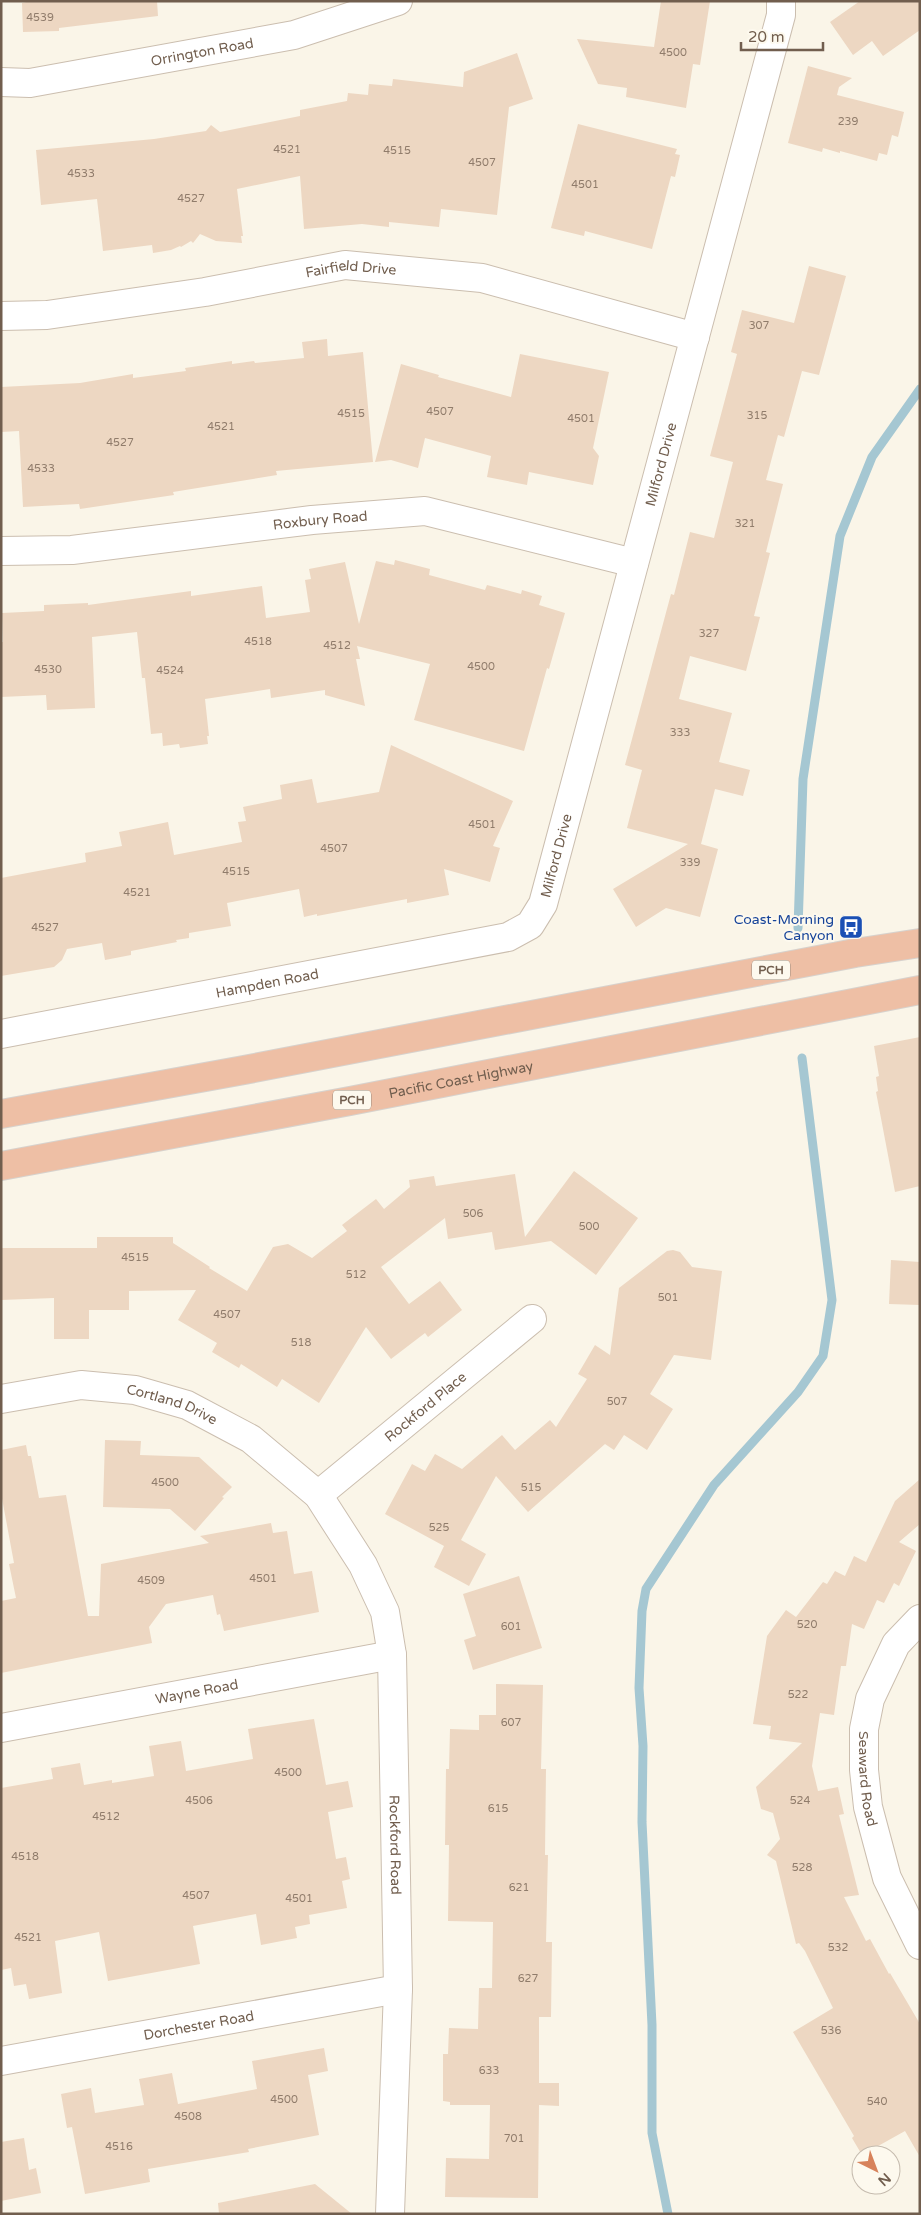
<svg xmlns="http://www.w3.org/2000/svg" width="921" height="2215" font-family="'Varela Round',sans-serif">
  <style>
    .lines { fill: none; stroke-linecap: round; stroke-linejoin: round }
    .stream { stroke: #a5c7d2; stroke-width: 9 }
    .building { fill: #edd7c2 }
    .minor-casing { stroke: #cbbeaf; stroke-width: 30 }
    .highway-casing { stroke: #d7d2cd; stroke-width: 30 }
    .minor { stroke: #fff; stroke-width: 28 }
    .highway { stroke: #eebfa5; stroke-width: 28 }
    .labels { text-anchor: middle; stroke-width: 4; stroke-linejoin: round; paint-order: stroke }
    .number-label { font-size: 11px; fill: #907c6b }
    .shield { fill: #fdf9ee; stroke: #9b8c7e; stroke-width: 1 }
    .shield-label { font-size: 12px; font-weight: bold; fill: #715e4e }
    .street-label { font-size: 14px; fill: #715e4e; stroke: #fdf9ee }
    .transit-label { font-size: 14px; fill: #164399; stroke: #fdf9ee; text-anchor: end }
  </style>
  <rect width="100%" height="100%" fill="#faf5e8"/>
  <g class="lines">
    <g class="stream">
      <polyline points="798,928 803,779 840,536 872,457 920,389"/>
      <polyline points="668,2214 652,2133 652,2025 642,1822 643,1746 639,1688 642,1611 646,1589 714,1485 798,1392 823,1356 832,1300 802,1058"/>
    </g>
  </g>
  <g class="building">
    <polygon points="31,1 157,1 158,16 59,28 59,31 23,32 22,3"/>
    <polygon points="661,1 710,1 700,65 693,64 686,108 626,97 627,88 598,84 577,39 654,47"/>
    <polygon points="860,1 920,1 920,30 883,56 872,41 853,55 830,22"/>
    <polygon points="517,53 533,99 509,107 497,215 441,209 439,227 389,222 389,227 362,224 304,229 300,176 237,189 243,236 241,236 242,243 216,241 200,234 193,243 191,241 181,247 180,246 171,250 153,253 152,245 103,251 97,199 41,205 36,150 154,139 206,131 211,125 220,132 300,116 300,110 347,101 348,93 368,95 369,84 392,86 393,79 463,87 464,72"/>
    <polygon points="808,66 852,78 839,87 837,95 904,112 898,137 892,135 887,155 879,153 877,161 840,151 840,153 823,148 822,152 788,143"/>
    <polygon points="578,124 677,149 675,154 680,155 675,177 671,176 652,249 585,231 584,236 551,228"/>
    <polygon points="809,266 846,276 819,375 802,371 784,437 778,435 766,480 783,484 766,552 770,553 754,616 760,617 746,671 690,656 679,699 732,713 719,762 750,770 743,796 715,789 701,844 718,849 700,917 666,908 636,927 613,889 688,844 627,828 642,770 625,765 671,594 674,595 690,532 714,538 733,462 710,456 737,354 731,352 742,310 794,323"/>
    <polygon points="327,339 328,356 363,352 373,462 276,471 277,475 173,492 174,495 80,509 79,504 23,507 19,431 1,432 1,387 80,383 133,374 133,378 186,371 185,368 232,361 232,364 254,361 255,363 304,358 302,342"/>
    <polygon points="520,354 609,372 593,448 599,456 593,485 529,472 527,485 487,477 491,456 425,438 418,468 391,460 375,462 401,364 439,375 438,377 511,397"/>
    <polygon points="395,560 430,569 429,575 485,590 487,585 521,594 522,590 542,596 539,605 565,613 549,669 547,668 524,751 414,720 430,664 357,646 360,659 356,659 365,706 325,695 325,690 271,698 270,689 205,699 209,736 207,736 208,744 180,748 179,744 163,746 162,733 151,734 145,678 142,678 137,632 92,637 95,708 47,710 46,695 1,697 1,642 3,642 2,613 44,611 44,605 88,603 88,605 191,591 191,596 262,586 266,618 310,612 305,580 311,579 309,569 345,562 359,624 376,561 394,565"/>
    <polygon points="391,745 513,801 493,846 500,848 490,882 444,869 449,895 407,903 407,899 317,916 317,914 304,917 299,889 227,903 231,926 189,933 189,938 176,940 177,942 131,951 131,955 105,960 102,943 67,949 62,960 54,967 1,976 1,878 86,862 85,853 122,846 119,832 168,822 174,855 242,842 238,822 246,821 243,807 282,799 280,785 312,779 317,803 379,792"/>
    <polygon points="920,1037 920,1186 895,1192 876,1092 878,1091 876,1077 879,1076 874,1046"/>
    <polygon points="574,1171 638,1218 596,1275 551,1241 495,1250 492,1232 448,1239 445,1218 381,1267 409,1304 440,1281 462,1310 428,1337 425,1333 391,1359 366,1327 319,1403 282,1379 277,1387 241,1364 239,1368 212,1352 217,1343 178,1320 196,1290 129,1291 129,1310 89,1310 89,1339 54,1339 54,1298 1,1300 1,1248 97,1248 97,1237 173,1237 173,1243 210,1267 209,1268 247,1291 273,1247 288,1244 312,1258 347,1231 342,1225 376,1199 384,1209 410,1187 409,1180 434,1176 436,1186 515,1174 525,1237"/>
    <polygon points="673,1250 680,1252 692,1267 722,1271 711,1360 674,1355 650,1394 673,1409 647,1450 624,1435 614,1450 605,1444 528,1512 496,1476 461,1540 486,1554 469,1586 434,1567 444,1546 385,1514 412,1464 425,1471 435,1454 462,1469 502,1435 515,1450 550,1420 556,1427 587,1379 578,1374 595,1345 610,1355 619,1288 667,1251"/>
    <polygon points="891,1260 920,1262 920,1305 889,1304"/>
    <polygon points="105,1440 141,1441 140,1455 199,1457 232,1487 222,1497 224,1498 195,1531 170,1509 103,1507"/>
    <polygon points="26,1445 28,1456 31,1456 39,1498 66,1495 88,1616 99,1616 101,1564 209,1543 200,1536 271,1523 273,1533 287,1531 294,1574 312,1571 319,1612 224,1631 220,1614 217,1615 213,1595 166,1604 149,1627 152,1643 1,1673 1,1601 16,1598 9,1564 14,1563 1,1493 1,1450"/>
    <polygon points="920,1479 920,1524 899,1542 916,1551 899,1586 894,1583 884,1603 877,1600 864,1629 852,1624 846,1666 841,1666 834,1715 820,1713 812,1766 818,1791 838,1787 844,1814 839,1815 859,1895 844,1897 866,1941 870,1939 889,1974 890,1973 920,2024 920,2157 905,2131 862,2155 852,2138 854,2136 793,2032 833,2008 805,1951 799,1943 796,1944 776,1861 767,1855 780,1839 773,1813 761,1809 756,1787 802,1743 769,1739 771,1726 753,1724 767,1636 786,1610 796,1617 823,1582 827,1584 835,1571 845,1576 854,1556 866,1562 895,1501"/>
    <polygon points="519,1576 542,1648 473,1670 464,1640 476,1636 463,1594"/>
    <polygon points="496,1684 543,1685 541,1769 546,1769 545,1855 548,1855 546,1942 552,1942 551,2017 539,2017 539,2083 559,2083 559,2106 539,2105 538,2198 445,2197 446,2158 489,2159 490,2105 450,2105 450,2102 443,2101 443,2054 448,2054 449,2028 478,2029 479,1988 492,1988 493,1922 448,1921 449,1845 445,1845 446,1769 449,1769 450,1729 479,1730 479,1715 496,1715"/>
    <polygon points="314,1719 326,1785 348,1781 353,1807 328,1812 336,1859 346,1857 350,1879 342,1881 347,1908 309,1915 310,1924 295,1927 297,1938 261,1945 256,1914 193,1926 200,1964 108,1981 99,1932 55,1941 62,1993 29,1999 26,1984 14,1986 11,1968 1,1970 1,1788 53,1779 51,1768 80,1763 84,1785 112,1780 112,1783 154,1776 149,1746 181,1741 186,1771 253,1759 248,1729"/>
    <polygon points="324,2048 328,2071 308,2075 319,2135 248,2149 249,2152 148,2169 150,2182 85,2194 72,2127 67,2128 61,2094 91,2088 95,2113 144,2105 139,2079 172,2073 178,2104 257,2089 252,2061"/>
    <polygon points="24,2138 29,2170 36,2168 41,2193 1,2201 1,2142"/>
    <polygon points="315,2184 352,2214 219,2214 218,2203"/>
  </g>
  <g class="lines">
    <defs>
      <g id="minor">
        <path id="s1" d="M1 82 30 83 294 35 398 1"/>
        <path id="s2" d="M1 316 47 315 205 292 345 265 482 278 695 337"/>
        <path id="s3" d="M1 551 72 550 312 520 425 511 634 563"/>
        <path id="s4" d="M1 1034 508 937 530 925 543 904 781 15V1"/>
        <path id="s5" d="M1 1399 81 1385 135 1390 187 1405 251 1439 318 1495 363 1565 385 1612 392 1655 398 1989 390 2214"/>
        <path id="s6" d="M318 1495 532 1319"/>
        <path id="s7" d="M920 1619 896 1644 870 1699 864 1729V1770L868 1807 887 1878 920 1945"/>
        <path id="s8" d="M1 1728 392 1655"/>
        <path id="s9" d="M1 2061 398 1989"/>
      </g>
      <g id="highway">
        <polyline points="1,1114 244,1070 855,953 920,943"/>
        <path id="s10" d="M1 1166 350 1101 920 990"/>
      </g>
    </defs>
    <use href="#minor" class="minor-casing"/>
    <use href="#highway" class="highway-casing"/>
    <use href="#minor" class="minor"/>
    <use href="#highway" class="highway"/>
  </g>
  <defs>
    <symbol id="bus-square" viewBox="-11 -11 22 22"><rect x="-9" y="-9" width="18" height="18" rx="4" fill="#1a4fb4" stroke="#fdf9ee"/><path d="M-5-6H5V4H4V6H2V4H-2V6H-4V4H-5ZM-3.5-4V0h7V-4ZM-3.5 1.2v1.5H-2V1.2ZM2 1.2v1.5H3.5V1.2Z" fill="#fff"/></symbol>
  </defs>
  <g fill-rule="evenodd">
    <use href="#bus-square" x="837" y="913" width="28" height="28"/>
  </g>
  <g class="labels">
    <g class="number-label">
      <text x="40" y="21">4539</text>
      <text x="673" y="56">4500</text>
      <text x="848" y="125">239</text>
      <text x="287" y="153">4521</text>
      <text x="397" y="154">4515</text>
      <text x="482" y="166">4507</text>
      <text x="81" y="177">4533</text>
      <text x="585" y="188">4501</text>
      <text x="191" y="202">4527</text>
      <text x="759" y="329">307</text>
      <text x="440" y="415">4507</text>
      <text x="351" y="417">4515</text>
      <text x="757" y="419">315</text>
      <text x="581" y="422">4501</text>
      <text x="221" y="430">4521</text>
      <text x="120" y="446">4527</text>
      <text x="41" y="472">4533</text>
      <text x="745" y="527">321</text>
      <text x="709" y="637">327</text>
      <text x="258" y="645">4518</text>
      <text x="337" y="649">4512</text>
      <text x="481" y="670">4500</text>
      <text x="48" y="673">4530</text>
      <text x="170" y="674">4524</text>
      <text x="680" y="736">333</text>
      <text x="482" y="828">4501</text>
      <text x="334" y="852">4507</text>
      <text x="690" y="866">339</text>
      <text x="236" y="875">4515</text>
      <text x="137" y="896">4521</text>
      <text x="45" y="931">4527</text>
      <text x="473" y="1217">506</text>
      <text x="589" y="1230">500</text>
      <text x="135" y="1261">4515</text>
      <text x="356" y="1278">512</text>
      <text x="668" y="1301">501</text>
      <text x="227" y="1318">4507</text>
      <text x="301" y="1346">518</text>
      <text x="617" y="1405">507</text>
      <text x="165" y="1486">4500</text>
      <text x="531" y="1491">515</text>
      <text x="439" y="1531">525</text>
      <text x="263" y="1582">4501</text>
      <text x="151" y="1584">4509</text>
      <text x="807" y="1628">520</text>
      <text x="511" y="1630">601</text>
      <text x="798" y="1698">522</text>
      <text x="511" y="1726">607</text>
      <text x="288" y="1776">4500</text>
      <text x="199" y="1804">4506</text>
      <text x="800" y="1804">524</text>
      <text x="498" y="1812">615</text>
      <text x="106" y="1820">4512</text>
      <text x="25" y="1860">4518</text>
      <text x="802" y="1871">528</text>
      <text x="519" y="1891">621</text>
      <text x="196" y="1899">4507</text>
      <text x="299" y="1902">4501</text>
      <text x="28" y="1941">4521</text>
      <text x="838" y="1951">532</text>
      <text x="528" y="1982">627</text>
      <text x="831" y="2034">536</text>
      <text x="489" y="2074">633</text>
      <text x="284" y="2103">4500</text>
      <text x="877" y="2105">540</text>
      <text x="188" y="2120">4508</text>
      <text x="514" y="2142">701</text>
      <text x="119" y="2150">4516</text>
    </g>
    <g class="shield">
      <rect x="752" y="960.5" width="38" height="19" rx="4"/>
      <rect x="333" y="1090.5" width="38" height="19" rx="4"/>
    </g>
    <g class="shield-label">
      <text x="771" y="974">PCH</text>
      <text x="352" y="1104">PCH</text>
    </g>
    <g class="street-label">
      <text dy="5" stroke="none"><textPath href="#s1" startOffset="204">Orrington Road</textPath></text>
      <text dy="5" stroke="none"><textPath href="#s2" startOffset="354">Fairfield Drive</textPath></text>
      <text dy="5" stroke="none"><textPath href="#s4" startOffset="1021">Milford Drive</textPath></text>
      <text dy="5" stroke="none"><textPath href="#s3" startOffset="321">Roxbury Road</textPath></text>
      <text dy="5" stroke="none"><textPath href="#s4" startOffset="616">Milford Drive</textPath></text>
      <text dy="5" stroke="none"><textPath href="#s4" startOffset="271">Hampden Road</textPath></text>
      <text dy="5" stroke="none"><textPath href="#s10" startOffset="468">Pacific Coast Highway</textPath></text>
      <text dy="5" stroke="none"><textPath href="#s5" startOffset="175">Cortland Drive</textPath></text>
      <text dy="5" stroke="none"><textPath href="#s6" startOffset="139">Rockford Place</textPath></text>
      <text dy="5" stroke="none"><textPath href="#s8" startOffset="199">Wayne Road</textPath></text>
      <text dy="5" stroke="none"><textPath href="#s7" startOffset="176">Seaward Road</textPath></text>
      <text dy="5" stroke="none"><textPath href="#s5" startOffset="718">Rockford Road</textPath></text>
      <text dy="5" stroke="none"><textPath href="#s9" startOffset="201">Dorchester Road</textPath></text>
    </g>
    <g class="transit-label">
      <text x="834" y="924">Coast-Morning<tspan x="834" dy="16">Canyon</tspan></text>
    </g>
  </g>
  <rect width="921" height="2215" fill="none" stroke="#715e4e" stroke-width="5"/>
  <g transform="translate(876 2170) rotate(138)"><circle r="24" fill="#fdf9ee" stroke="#c5bbae"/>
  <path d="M0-4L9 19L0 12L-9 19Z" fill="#d7825a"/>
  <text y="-8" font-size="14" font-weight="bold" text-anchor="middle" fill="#715e4e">N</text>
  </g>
  <path d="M741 42v8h82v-8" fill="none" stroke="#715e4e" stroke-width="2.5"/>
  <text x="748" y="42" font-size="15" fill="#715e4e" stroke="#fdf9ee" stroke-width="4" paint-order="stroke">20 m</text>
</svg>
